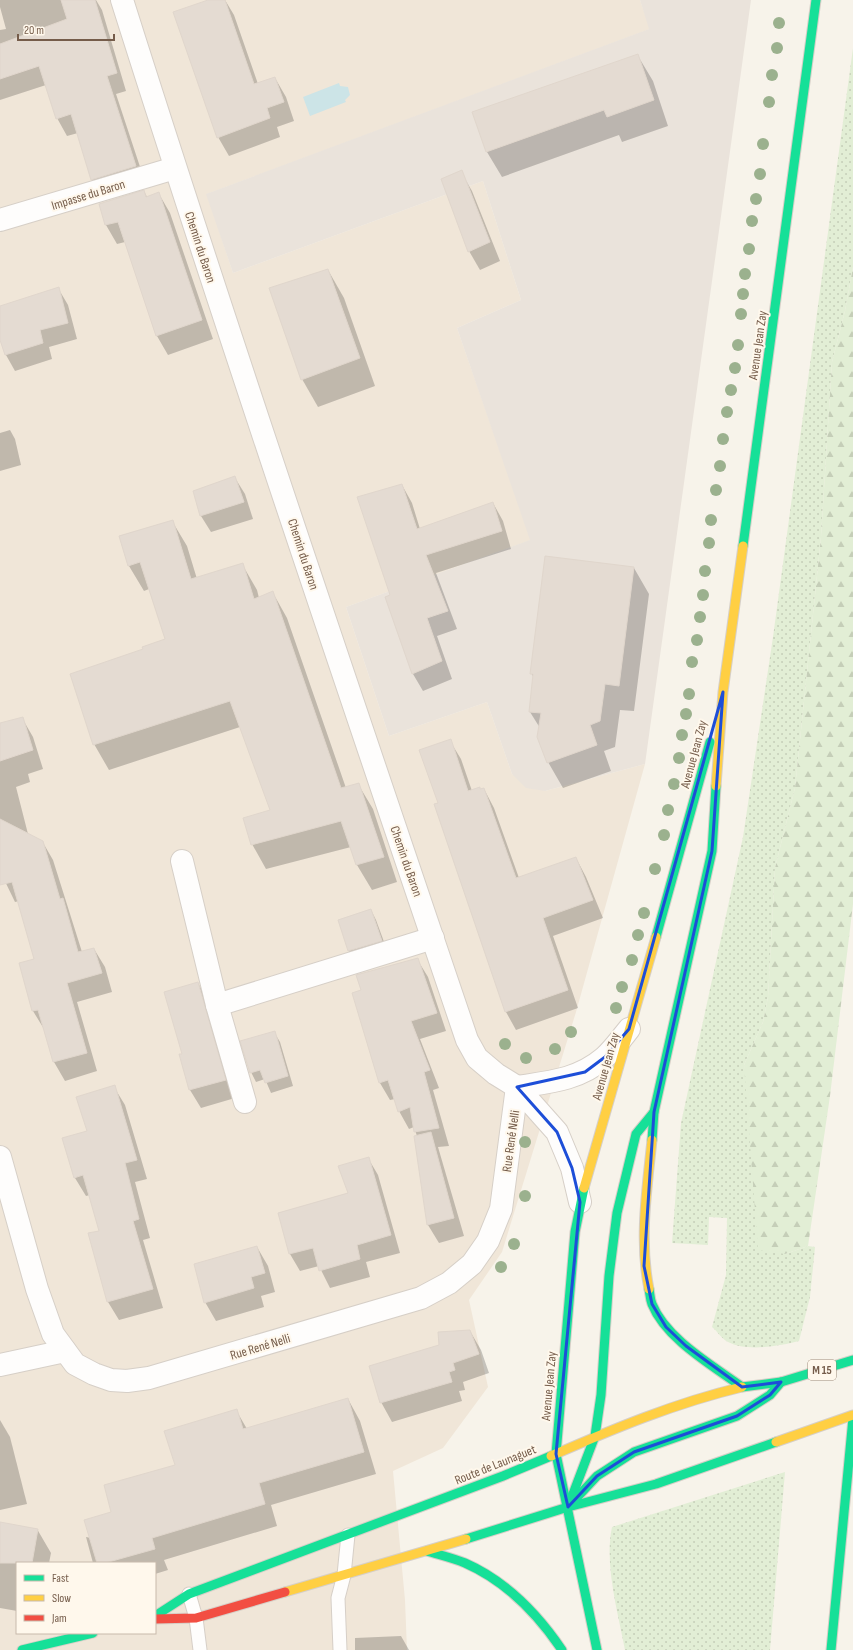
<svg xmlns="http://www.w3.org/2000/svg" width="853" height="1650" font-family="'Sofia Sans Condensed',sans-serif">
  <style>
    .residential { fill: #f0e6d8; fill-rule: evenodd }
    .industrial { fill: #eae3db }
    .grass { fill: url(#grass-dots) }
    .forest { fill: url(#forest-firs) }
    .water { fill: #cce4e7 }
    .shadow { fill: #0003 }
    .building { fill: #e4dbd2; stroke: #e0d6cc }
    .lines { fill: none; stroke-linecap: round; stroke-linejoin: round }
    .lane-casing { stroke: #d6cfc7; stroke-width: 15 }
    .street-casing { stroke: #d6cfc7; stroke-width: 24 }
    .fast-casing { stroke: #d6cfc7; stroke-width: 11 }
    .slow-casing { stroke: #d6cfc7; stroke-width: 11 }
    .jam-casing { stroke: #d6cfc7; stroke-width: 11 }
    .lane { stroke: #fefdfc; stroke-width: 13 }
    .street { stroke: #fefdfc; stroke-width: 22 }
    .fast { stroke: #16e098; stroke-width: 9 }
    .slow { stroke: #ffcf43; stroke-width: 9 }
    .jam { stroke: #f24e42; stroke-width: 9 }
    .tree { fill: #9bb18e }
    .marked { fill: none; stroke: #1d4ed8; stroke-width: 3; stroke-linejoin: round }
    .labels { text-anchor: middle; stroke-width: 4; stroke-linejoin: round; paint-order: stroke }
    .shield { fill: #fff8ec; stroke: #9e8b7b; stroke-width: 1 }
    .shield-label { font-size: 12px; font-weight: bold; fill: #755c4a }
    .street-label { font-size: 13px; fill: #755c4a; stroke: #fff8ec }
  </style>
  <defs>
    <pattern id="grass-dots" width="8" height="8" patternUnits="userSpaceOnUse"><rect width="8" height="8" fill="#e2eed5"/><path d="M2 2h.1M6 6h.1" fill="none" stroke="#c5ceb8" stroke-width="1.8" stroke-linecap="round"/></pattern>
    <pattern id="forest-firs" width="22" height="20" patternUnits="userSpaceOnUse"><rect width="22" height="20" fill="#e2eed5"/><path d="M5 1l3.5 6h-7zM16 11l3.5 6h-7z" fill="#c5ceb8"/></pattern>
  </defs>
  <rect width="100%" height="100%" fill="#f7f3ea"/>
  <path class="residential" d="M0 0H640L650 29 207 194 233 273 483 181 521 300 457 328 531 540 346 607 389 736 487 702 512 774 545 791 645 764 576 1012 502 1252 469 1300 488 1387 443 1448 393 1471 405 1600 407 1650H0ZM17 1563H155V1633H17Z"/>
  <polygon class="industrial" points="640,0 751,0 645,764 545,791 526,788 512,774 487,702 389,736 346,607 530,540 457,328 521,300 483,181 233,273 206,194 649,29"/>
  <g class="grass">
    <path d="M853 48V267L845 311 832 362 821 537 795 788 775 868 768 997 763 1022 744 1065 785 1254 808 1246 815 1247 810 1297 799 1341C779 1346 747 1352 728 1342 722 1339 717 1331 712 1327L726 1275 727 1218 709 1217 708 1245 672 1243 681 1123 743 837 773 637Z"/>
    <path d="M785 1472 770 1650H625C618 1613 604 1564 612 1527Z"/>
  </g>
  <polygon class="forest" points="853,267 853,904 830,1096 808,1246 785,1254 758,1250 744,1065 763,1022 768,997 775,868 795,788 821,537 832,362 845,311"/>
  <polygon class="water" points="339,83 340,86 348,87 350,95 345,100 346,102 310,116 303,97"/>
  <g class="shadow">
    <polygon points="0,0 96,0 102,10 126,91 116,94 146,185 103,197 92,179 78,133 67,136 57,118 46,85 0,100 0,30 6,29 0,7"/>
    <polygon points="211,0 225,0 234,15 258,84 275,78 286,97 294,121 277,127 280,137 229,156 218,137"/>
    <polygon points="638,56 653,81 668,126 622,142 619,135 502,177 487,152 474,113"/>
    <polygon points="461,172 472,191 500,261 480,270 469,251"/>
    <polygon points="144,191 147,197 159,194 170,213 213,339 168,355 157,336 125,242 117,244 106,225"/>
    <polygon points="328,270 344,298 375,386 318,407 302,379"/>
    <polygon points="58,288 68,305 77,339 49,347 52,359 15,371 6,355 0,336 0,307"/>
    <polygon points="10,430 15,439 21,465 0,471 0,433"/>
    <polygon points="235,478 245,494 253,519 211,532 201,516"/>
    <polygon points="402,485 412,503 420,529 493,503 503,521 511,549 436,573 457,629 437,636 452,679 423,691 413,674 392,596"/>
    <polygon points="172,521 187,546 197,579 242,564 257,590 259,598 273,593 287,618 346,788 358,784 373,809 397,882 372,890 357,865 351,847 266,869 252,844 271,810 240,727 109,770 94,744 145,650 166,640 149,589 144,591 129,566 120,536"/>
    <polygon points="634,568 649,594 634,711 620,710 615,747 604,751 611,771 563,788 548,762 540,728 530,712 534,678 531,673"/>
    <polygon points="22,718 33,737 43,769 28,774 30,782 16,787 28,834 42,841 53,860 82,952 94,949 105,967 112,992 77,1002 97,1071 65,1081 54,1062 44,1029 33,1011 35,960 19,901 15,902 0,871 0,724"/>
    <polygon points="450,741 461,759 472,791 484,789 494,808 519,878 576,858 586,877 603,918 553,936 578,1008 516,1030 506,1012 435,805 439,803"/>
    <polygon points="371,910 376,920 387,950 355,960 349,951 340,921"/>
    <polygon points="417,959 428,977 446,1031 420,1039 439,1088 433,1090 449,1146 438,1147 464,1236 439,1243 428,1225 415,1137 417,1136 414,1127 409,1129 399,1111 395,1099 390,1100 380,1083 353,994 362,991"/>
    <polygon points="198,983 208,1001 235,1098 201,1108 190,1090 181,1055 183,1054"/>
    <polygon points="274,1032 280,1042 293,1086 271,1093 265,1079 256,1082 251,1072"/>
    <polygon points="114,1087 125,1105 147,1179 135,1182 150,1238 143,1240 163,1308 119,1320 108,1302 100,1231 90,1195 86,1196 75,1178 88,1132"/>
    <polygon points="368,1158 378,1175 400,1253 366,1262 370,1277 330,1288 319,1266 300,1271 290,1254 279,1213 349,1193"/>
    <polygon points="257,1247 268,1266 275,1292 261,1296 264,1307 216,1321 205,1302"/>
    <polygon points="470,1331 481,1350 489,1373 463,1382 465,1390 459,1391 462,1401 392,1422 381,1402 440,1346"/>
    <polygon points="348,1399 360,1421 376,1474 271,1505 277,1526 164,1560 168,1570 155,1574 155,1563 93,1563 86,1537 91,1538 113,1513 176,1465 236,1410 247,1429"/>
    <polygon points="0,1420 10,1437 27,1504 0,1510"/>
    <polygon points="0,1523 37,1529 51,1553 49,1563 17,1563 17,1611 0,1608"/>
    <polygon points="401,1636 409,1650 355,1650 355,1638"/>
  </g>
  <g class="building">
    <polygon points="61,0 95,0 117,73 107,76 136,166 91,180 71,114 56,119 39,66 0,79 0,44 67,19"/>
    <polygon points="208,0 225,0 254,84 275,77 284,102 267,108 270,118 217,138 173,12"/>
    <polygon points="638,54 654,100 607,117 604,110 486,152 472,112"/>
    <polygon points="462,170 490,242 468,252 441,179"/>
    <polygon points="144,190 146,197 159,192 202,320 156,336 118,222 105,225 99,204"/>
    <polygon points="328,269 360,358 301,380 269,288"/>
    <polygon points="59,287 68,323 40,330 43,343 5,355 0,340 0,306"/>
    <polygon points="235,476 244,502 200,516 193,491"/>
    <polygon points="402,484 417,529 493,502 502,531 426,555 448,611 427,618 442,661 412,674 385,597 390,595 357,497"/>
    <polygon points="173,520 191,579 243,563 254,599 273,591 341,788 359,783 384,857 356,865 341,821 251,845 243,818 270,810 230,701 93,745 70,674 143,649 142,647 165,639 140,562 128,566 119,536"/>
    <polygon points="545,556 634,567 619,686 605,684 600,721 590,725 597,745 547,763 537,737 541,713 529,712 533,674 530,674"/>
    <polygon points="23,717 33,750 0,761 0,723"/>
    <polygon points="451,739 468,791 480,787 480,789 484,788 516,878 576,857 593,900 543,918 568,990 505,1012 434,804 438,803 419,750"/>
    <polygon points="0,819 43,841 60,899 63,898 78,952 94,948 102,973 67,983 87,1053 53,1062 38,1010 32,1011 19,963 34,959 12,882 0,885"/>
    <polygon points="371,909 382,941 348,951 338,920"/>
    <polygon points="418,958 437,1013 411,1021 430,1070 424,1072 439,1128 414,1132 410,1107 398,1112 388,1080 379,1083 352,993 361,990 356,975"/>
    <polygon points="198,982 226,1080 189,1090 179,1054 182,1054 164,992"/>
    <polygon points="275,1031 288,1076 265,1083 260,1070 250,1073 240,1041"/>
    <polygon points="115,1085 137,1160 125,1163 139,1219 133,1221 153,1289 107,1302 88,1233 99,1231 83,1175 74,1178 62,1138 87,1131 76,1097"/>
    <polygon points="431,1132 454,1218 427,1225 414,1136"/>
    <polygon points="369,1157 391,1235 357,1245 360,1259 319,1271 313,1248 289,1254 278,1213 348,1193 338,1166"/>
    <polygon points="257,1246 265,1273 251,1277 254,1288 204,1303 194,1264"/>
    <polygon points="470,1330 479,1354 453,1363 455,1370 449,1372 452,1382 380,1403 369,1366 439,1345 438,1332"/>
    <polygon points="348,1398 364,1452 259,1483 265,1504 152,1538 155,1549 105,1563 97,1563 84,1520 111,1512 104,1485 175,1465 164,1431 237,1409 243,1429"/>
    <polygon points="0,1522 38,1529 32,1563 0,1563"/>
  </g>
  <g class="lines">
    <defs>
      <g id="lane">
        <polyline points="189,1594 196,1618 200,1650"/>
        <polyline points="340,1650 338,1598 344,1575 348,1535"/>
      </g>
      <g id="street">
        <path d="M122 0C232 348 350 694 467 1040L477 1058 496 1074 517 1087 557 1132 572 1168 580 1202"/>
        <polyline points="0,220 175,168"/>
        <polyline points="182,861 217,1005 433,938"/>
        <polyline points="217,1005 245,1102"/>
        <path d="M517 1087C550 1082 578 1080 604 1058 613 1050 621 1039 629 1029"/>
        <polyline points="0,1157 37,1289 53,1334 75,1364 94,1374 111,1380 127,1381 149,1378 421,1298 449,1283 472,1264 488,1241 501,1209 517,1087"/>
        <polyline points="0,1365 65,1351"/>
      </g>
      <g id="fast">
        <polyline points="743,546 816,0"/>
        <polyline points="656,937 710,742"/>
        <polyline points="652,1140 654,1112 712,851 716,786"/>
        <path d="M649 1289C650 1294 650 1299 652 1304 666 1339 712 1365 742 1387L781 1382 853 1360"/>
        <polyline points="556,1454 575,1232 584,1188"/>
        <polyline points="556,1454 597,1650"/>
        <polyline points="568,1507 595,1436 601,1395 609,1276 617,1213 636,1134 654,1112"/>
        <polyline points="568,1507 597,1476 634,1452 737,1416 770,1395 781,1382"/>
        <polyline points="466,1539 568,1507 656,1484 776,1442"/>
        <path d="M427 1551C440 1555 453 1558 465 1563 506 1581 537 1613 562 1650"/>
        <polyline points="155,1616 189,1594 503,1476 551,1456"/>
        <polyline points="22,1650 93,1633"/>
        <polyline points="831,1650 853,1418"/>
      </g>
      <g id="slow">
        <polyline points="716,786 723,692 743,546"/>
        <polyline points="584,1188 656,937"/>
        <path d="M649 1289C639 1240 647 1189 652 1140"/>
        <polyline points="776,1442 853,1415"/>
        <path d="M551 1456C613 1429 675 1403 742 1387"/>
        <polyline points="285,1592 466,1539"/>
      </g>
      <polyline id="jam" points="155,1619 196,1618 285,1592"/>
    </defs>
    <use href="#lane" class="lane-casing"/>
    <use href="#street" class="street-casing"/>
    <use href="#fast" class="fast-casing"/>
    <use href="#slow" class="slow-casing"/>
    <use href="#jam" class="jam-casing"/>
    <use href="#lane" class="lane"/>
    <use href="#street" class="street"/>
    <use href="#fast" class="fast"/>
    <use href="#slow" class="slow"/>
    <use href="#jam" class="jam"/>
  </g>
  <g class="tree">
    <circle cx="779" cy="23" r="6"/>
    <circle cx="777" cy="48" r="6"/>
    <circle cx="772" cy="75" r="6"/>
    <circle cx="769" cy="102" r="6"/>
    <circle cx="763" cy="144" r="6"/>
    <circle cx="760" cy="174" r="6"/>
    <circle cx="756" cy="199" r="6"/>
    <circle cx="752" cy="221" r="6"/>
    <circle cx="749" cy="249" r="6"/>
    <circle cx="745" cy="274" r="6"/>
    <circle cx="743" cy="294" r="6"/>
    <circle cx="741" cy="314" r="6"/>
    <circle cx="738" cy="345" r="6"/>
    <circle cx="735" cy="368" r="6"/>
    <circle cx="731" cy="390" r="6"/>
    <circle cx="727" cy="412" r="6"/>
    <circle cx="723" cy="439" r="6"/>
    <circle cx="720" cy="466" r="6"/>
    <circle cx="716" cy="490" r="6"/>
    <circle cx="711" cy="520" r="6"/>
    <circle cx="709" cy="543" r="6"/>
    <circle cx="705" cy="571" r="6"/>
    <circle cx="703" cy="595" r="6"/>
    <circle cx="700" cy="617" r="6"/>
    <circle cx="697" cy="640" r="6"/>
    <circle cx="692" cy="662" r="6"/>
    <circle cx="689" cy="694" r="6"/>
    <circle cx="686" cy="714" r="6"/>
    <circle cx="682" cy="735" r="6"/>
    <circle cx="679" cy="758" r="6"/>
    <circle cx="674" cy="784" r="6"/>
    <circle cx="668" cy="810" r="6"/>
    <circle cx="664" cy="835" r="6"/>
    <circle cx="655" cy="869" r="6"/>
    <circle cx="644" cy="913" r="6"/>
    <circle cx="638" cy="935" r="6"/>
    <circle cx="632" cy="960" r="6"/>
    <circle cx="622" cy="987" r="6"/>
    <circle cx="616" cy="1008" r="6"/>
    <circle cx="571" cy="1032" r="6"/>
    <circle cx="505" cy="1044" r="6"/>
    <circle cx="555" cy="1049" r="6"/>
    <circle cx="526" cy="1058" r="6"/>
    <circle cx="525" cy="1142" r="6"/>
    <circle cx="525" cy="1196" r="6"/>
    <circle cx="514" cy="1244" r="6"/>
    <circle cx="501" cy="1267" r="6"/>
  </g>
  <path class="marked" d="M723 692 712 851 654 1112 644 1266 652 1304 666 1327 686 1346 742 1387 781 1382 770 1395 737 1416 634 1452 597 1476 568 1507 556 1454 580 1202 572 1168 557 1132 517 1087 585 1072 605 1057 629 1029Z"/>
  <g class="labels">
    <rect class="shield" x="808" y="1360" width="28" height="20" rx="3"/>
    <g class="shield-label">
      <text x="822" y="1374">M 15</text>
    </g>
    <g class="street-label">
      <text transform="translate(88 194) rotate(-17)" y="5">Impasse du Baron</text>
      <text transform="translate(201 247) rotate(72)" y="5">Chemin du Baron</text>
      <text transform="translate(757 345) rotate(-82)" y="5">Avenue Jean Zay</text>
      <text transform="translate(304 554) rotate(72)" y="5">Chemin du Baron</text>
      <text transform="translate(693 754) rotate(-75)" y="5">Avenue Jean Zay</text>
      <text transform="translate(407 861) rotate(71)" y="5">Chemin du Baron</text>
      <text transform="translate(605 1066) rotate(-74)" y="5">Avenue Jean Zay</text>
      <text transform="translate(510 1141) rotate(-82)" y="5">Rue René Nelli</text>
      <text transform="translate(260 1346) rotate(-17)" y="5">Rue René Nelli</text>
      <text transform="translate(548 1386) rotate(-85)" y="5">Avenue Jean Zay</text>
      <text transform="translate(495 1464) rotate(-22)" y="5">Route de Launaguet</text>
    </g>
  </g>
  <rect x="16" y="1562" width="140" height="72" fill="#fff8ec" stroke="#c8baab"/>
  <rect x="24" y="1575" width="20" height="6" fill="#16e098" stroke="#c8baab"/>
  <text x="52" y="1582" font-size="12" fill="#755c4a">Fast</text>
  <rect x="24" y="1595" width="20" height="6" fill="#ffcf43" stroke="#c8baab"/>
  <text x="52" y="1602" font-size="12" fill="#755c4a">Slow</text>
  <rect x="24" y="1615" width="20" height="6" fill="#f24e42" stroke="#c8baab"/>
  <text x="52" y="1622" font-size="12" fill="#755c4a">Jam</text>
  <path d="M18 34v6h96v-6" fill="none" stroke="#755c4a" stroke-width="2"/>
  <text x="24" y="34" font-size="12" fill="#755c4a" stroke="#fff8ec" stroke-width="3" paint-order="stroke">20 m</text>
</svg>
